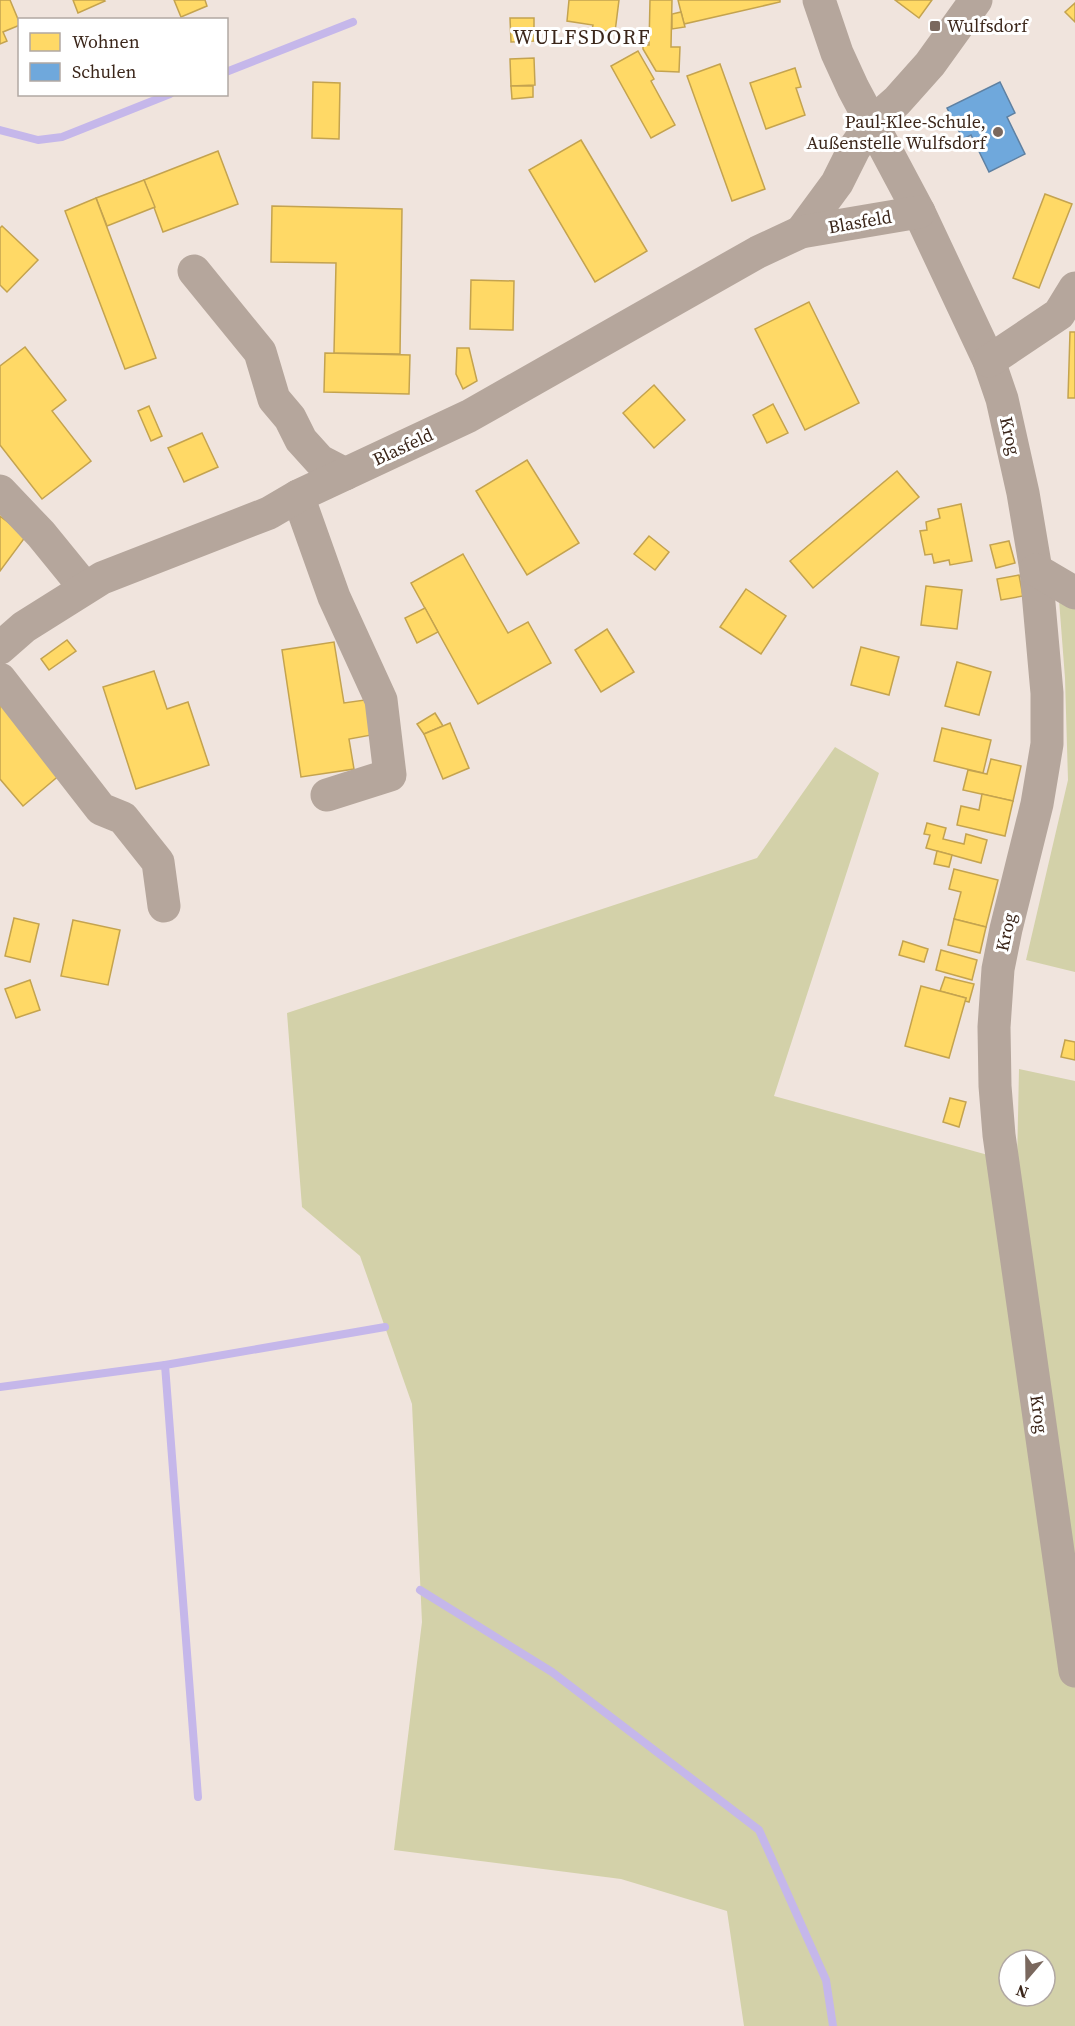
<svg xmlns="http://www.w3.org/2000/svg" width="1075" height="2026" font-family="'Source Serif 4',serif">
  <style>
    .green { fill: #d3d1a9; fill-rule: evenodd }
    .homes { fill: #ffd966; stroke: #c4a34f; stroke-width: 1.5 }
    .schools { fill: #6fa8dc; stroke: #5f81a2; stroke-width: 1.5 }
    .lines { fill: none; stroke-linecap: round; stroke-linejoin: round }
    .stream { stroke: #c5b7ea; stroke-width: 8 }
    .minor { stroke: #b5a69c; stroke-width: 33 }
    .poi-dot { fill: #7a685e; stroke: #fff; stroke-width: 2 }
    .labels { text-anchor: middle; stroke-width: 6; stroke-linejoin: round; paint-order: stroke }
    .poi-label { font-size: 18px; fill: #3b261a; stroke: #fff; text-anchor: start }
    .street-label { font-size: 18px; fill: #3b261a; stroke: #fff }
    .quarter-label { font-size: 21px; letter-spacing: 1.5px; fill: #3b261a; stroke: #fff }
  </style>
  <rect width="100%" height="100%" fill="#f0e4dd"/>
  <g class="green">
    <polygon points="1059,600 1075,607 1075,972 1026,960 1068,780 1065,678"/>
    <path d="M835 747 879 773 774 1096 1017 1163 1019 1069 1075 1081V2026H744L727 1911 621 1879 394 1850 422 1622 412 1404 360 1256 302 1207 287 1013 757 858ZM1009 1960H1045V1996H1009Z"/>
  </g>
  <g class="homes">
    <polygon points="0,0 10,0 20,24 20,25 3,32 7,41 0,44"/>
    <polygon points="73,0 104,0 105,1 78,13"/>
    <polygon points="174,0 205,0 207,6 181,17"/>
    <polygon points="569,0 619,0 615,32 592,29 593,25 567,21"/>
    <polygon points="650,0 672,0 671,47 680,47 679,72 656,71 643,49 643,45 649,45"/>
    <polygon points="678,0 780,0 780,2 684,24"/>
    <polygon points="895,0 932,0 919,18"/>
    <polygon points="1075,3 1075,22 1065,12"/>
    <polygon points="681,12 685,27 672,29 672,14"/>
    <polygon points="510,18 534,18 534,41 511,42"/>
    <polygon points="638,51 654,79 651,81 675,125 651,138 611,66"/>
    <polygon points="534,58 535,85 511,86 510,59"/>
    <polygon points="720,64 765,189 732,201 687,76"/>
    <polygon points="795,68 801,87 796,88 805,115 766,129 750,83"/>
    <polygon points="313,82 340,83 339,139 312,138"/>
    <polygon points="511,86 533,86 533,97 512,99"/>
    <polygon points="581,140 647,251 595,282 529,170"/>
    <polygon points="218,151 238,204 163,232 144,180"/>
    <polygon points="144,180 155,207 107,226 96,198"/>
    <polygon points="1045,194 1072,204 1039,288 1013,278"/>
    <polygon points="96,198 156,358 125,369 65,211"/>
    <polygon points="272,206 402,209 400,354 334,353 336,263 271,262"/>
    <polygon points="2,226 38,260 7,292 0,285 0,228"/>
    <polygon points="471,280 514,281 513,330 470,329"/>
    <polygon points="809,302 859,403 805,430 755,329"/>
    <polygon points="1070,332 1075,332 1075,398 1068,398"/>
    <polygon points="25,347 66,400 52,411 91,461 42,499 0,445 0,366"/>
    <polygon points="457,348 469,348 477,381 463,389 456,374"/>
    <polygon points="325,353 410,355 409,394 324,392"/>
    <polygon points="654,385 685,420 654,448 623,413"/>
    <polygon points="773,404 788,433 767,443 753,415"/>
    <polygon points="149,406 162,436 151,441 138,411"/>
    <polygon points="202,433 218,467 184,482 168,448"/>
    <polygon points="527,460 579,543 527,575 476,491"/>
    <polygon points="897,471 919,497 813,588 790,561"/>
    <polygon points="961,504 972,561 950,565 949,560 934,563 932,554 925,555 920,531 927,530 926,522 940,518 938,509"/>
    <polygon points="0,516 26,536 0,571"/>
    <polygon points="649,536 669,552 655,570 634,554"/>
    <polygon points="1009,541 1015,563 996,568 990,545"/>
    <polygon points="463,554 508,633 528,622 551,663 478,704 411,583"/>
    <polygon points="1019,575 1023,596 1001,600 997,579"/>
    <polygon points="926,586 962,590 957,629 921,625"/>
    <polygon points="746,589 786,616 761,654 720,627"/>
    <polygon points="425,608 438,632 417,643 405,618"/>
    <polygon points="607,629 634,672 601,692 575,650"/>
    <polygon points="67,640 76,651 49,670 41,659"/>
    <polygon points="334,642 344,703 372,699 377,734 349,739 354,769 301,777 282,650"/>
    <polygon points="861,647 899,657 889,695 851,685"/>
    <polygon points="957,662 991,672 979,715 945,706"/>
    <polygon points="154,671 167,709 188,702 209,765 136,789 103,687"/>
    <polygon points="0,702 68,768 23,806 0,779"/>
    <polygon points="435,713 443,726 424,734 417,724"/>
    <polygon points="450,723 469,768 443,779 424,734"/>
    <polygon points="942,728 991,740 983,773 934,761"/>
    <polygon points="991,759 1021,766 1013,801 963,790 968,770 987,774"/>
    <polygon points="982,794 1013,801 1005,836 957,825 961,806 979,810"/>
    <polygon points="927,823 946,828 943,839 964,844 966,834 987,840 981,863 926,848 930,835 924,834"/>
    <polygon points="937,851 952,855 949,867 934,864"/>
    <polygon points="954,869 998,880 986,927 954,919 961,892 949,889"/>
    <polygon points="14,918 39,924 30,962 5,956"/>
    <polygon points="954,919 986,927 980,953 948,945"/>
    <polygon points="73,920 120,930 108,985 61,976"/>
    <polygon points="903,941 928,949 924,962 899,955"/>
    <polygon points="941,950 977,960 972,980 936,970"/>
    <polygon points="945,977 974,984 969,1002 965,1001 966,998 940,991"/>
    <polygon points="30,980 40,1010 16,1018 5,989"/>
    <polygon points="921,986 966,998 949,1058 905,1046"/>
    <polygon points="1065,1040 1075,1042 1075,1060 1061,1057"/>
    <polygon points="950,1098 966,1102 959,1127 943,1122"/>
  </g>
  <polygon class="schools" points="1000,82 1015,113 1007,117 1025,154 989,172 971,135 963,139 947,108"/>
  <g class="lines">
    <g class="stream">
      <polyline points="226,72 353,22"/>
      <polyline points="0,130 38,140 62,137 170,94"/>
      <polyline points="165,1365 385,1327"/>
      <polyline points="0,1387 165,1365 198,1797"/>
      <polyline points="420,1590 552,1672 759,1830 826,1980 833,2026"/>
    </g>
    <g class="minor">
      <polyline points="819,0 837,53 853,88 919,212 989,361 1002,399 1023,493 1036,570 1047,693 1047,744 1037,804 1006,929 998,969 994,1027 995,1086 999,1135 1075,1671"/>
      <polyline points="801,232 837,183 854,149 872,123 897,101 930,64 976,0"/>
      <polyline points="194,271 260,352 274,399 290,418 301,440 320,461 345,474"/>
      <polyline points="989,361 1059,314 1075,288"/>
      <polyline points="0,491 41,534 85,588"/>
      <polyline points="298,496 334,597 381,700 390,775 327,795"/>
      <polyline points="1036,570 1075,593"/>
      <polyline points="0,648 24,627 102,578 269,513 298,496 469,416 758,252 801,232 919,212"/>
      <polyline points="0,679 101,809 123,818 158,862 164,906"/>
    </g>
  </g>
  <g class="poi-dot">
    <rect x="929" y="20" width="12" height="12" rx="3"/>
    <circle cx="998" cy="132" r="6"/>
  </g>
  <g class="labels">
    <g class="poi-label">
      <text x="947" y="32">Wulfsdorf</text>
      <text x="986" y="128" text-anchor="end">Paul-Klee-Schule,<tspan x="986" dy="21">Außenstelle Wulfsdorf</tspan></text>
    </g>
    <g class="street-label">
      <text transform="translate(860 222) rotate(-10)" y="6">Blasfeld</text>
      <text transform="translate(1010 436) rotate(77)" y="6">Krog</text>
      <text transform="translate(403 447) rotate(-25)" y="6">Blasfeld</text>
      <text transform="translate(1006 932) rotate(-78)" y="6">Krog</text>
      <text transform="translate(1039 1414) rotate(82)" y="6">Krog</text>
    </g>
    <g class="quarter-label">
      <text x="582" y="44">WULFSDORF</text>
    </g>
  </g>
  <rect x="18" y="18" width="210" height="78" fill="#ffffff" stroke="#b1a8a3" stroke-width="1.5"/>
  <rect x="30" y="33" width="30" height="18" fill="#ffd966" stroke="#b1a8a3" stroke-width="1.5"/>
  <text x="72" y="48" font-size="18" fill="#3b261a">Wohnen</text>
  <rect x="30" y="63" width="30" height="18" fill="#6fa8dc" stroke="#b1a8a3" stroke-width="1.5"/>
  <text x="72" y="78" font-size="18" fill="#3b261a">Schulen</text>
  <g transform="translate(1027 1978) rotate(200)"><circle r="28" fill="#ffffff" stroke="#b1a8a3" stroke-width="1.5"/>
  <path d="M0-4.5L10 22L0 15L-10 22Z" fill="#7a685e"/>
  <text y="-9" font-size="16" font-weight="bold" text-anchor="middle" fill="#3b261a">N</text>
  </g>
</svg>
